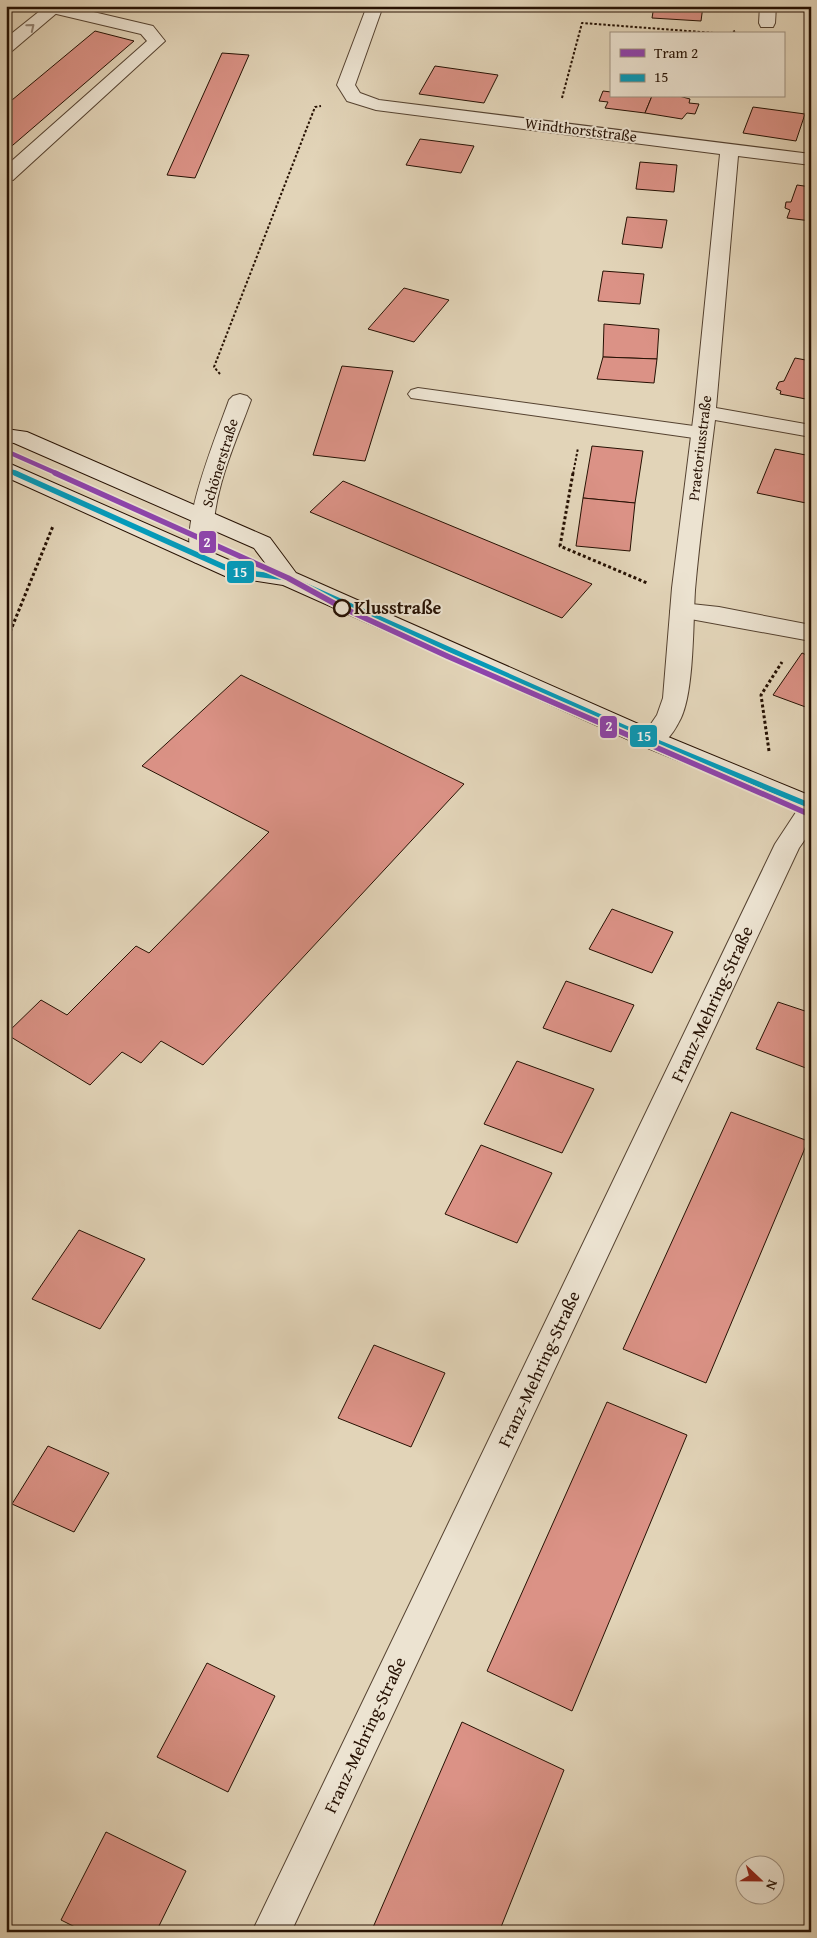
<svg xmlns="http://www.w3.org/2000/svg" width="817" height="1938" font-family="'Gentium Book Plus',serif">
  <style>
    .building { fill: #db9286; stroke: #261103 }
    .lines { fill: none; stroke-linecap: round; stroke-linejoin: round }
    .lane-casing { stroke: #554230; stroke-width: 2 }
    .street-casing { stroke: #554230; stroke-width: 2 }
    .secondary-casing { stroke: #261103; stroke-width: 2 }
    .path-far1 { stroke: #261103; stroke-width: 2; stroke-dasharray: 2.5 2; stroke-linecap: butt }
    .path { stroke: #261103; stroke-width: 3; stroke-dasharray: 3 2.5; stroke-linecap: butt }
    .lane { fill: #ece3d1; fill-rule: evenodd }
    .street { fill: #ece3d1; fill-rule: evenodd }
    .secondary { fill: #ece3d1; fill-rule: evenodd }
    .bus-1-far1-casing { stroke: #ece3d1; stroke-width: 7 }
    .bus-1-casing { stroke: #ece3d1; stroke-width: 9 }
    .bus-1-far1 { stroke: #049aba; stroke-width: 4.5 }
    .bus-1 { stroke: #049aba; stroke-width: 5.5 }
    .tram-1-far1-casing { stroke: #ece3d1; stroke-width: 7 }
    .tram-1-casing { stroke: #ece3d1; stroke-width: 9 }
    .tram-1-far1 { stroke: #8e44ad; stroke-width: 4.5 }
    .tram-1 { stroke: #8e44ad; stroke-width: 5.5 }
    .oneway { stroke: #938474 }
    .stop-dot { fill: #ece3d1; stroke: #261103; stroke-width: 2.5 }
    .labels { text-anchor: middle; stroke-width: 4; stroke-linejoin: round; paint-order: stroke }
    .far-street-label { font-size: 15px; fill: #261103; stroke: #ece3d1 }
    .stop-label { font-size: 18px; font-weight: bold; fill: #261103; stroke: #ece3d1; text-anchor: start }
    .street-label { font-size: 18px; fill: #261103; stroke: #ece3d1 }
    .line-badge { stroke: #ece3d1; stroke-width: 2 }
    .badge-label { font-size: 14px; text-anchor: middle; font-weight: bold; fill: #fff }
  </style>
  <rect width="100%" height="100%" fill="#e2d4b8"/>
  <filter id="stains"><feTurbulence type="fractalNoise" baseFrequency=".004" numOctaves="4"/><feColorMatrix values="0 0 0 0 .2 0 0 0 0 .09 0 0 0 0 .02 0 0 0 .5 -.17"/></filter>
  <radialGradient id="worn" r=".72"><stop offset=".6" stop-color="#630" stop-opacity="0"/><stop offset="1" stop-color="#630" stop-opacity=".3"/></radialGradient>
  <g class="building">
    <polygon points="133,6 159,6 154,11"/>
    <polygon points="654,6 703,6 701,21 652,18"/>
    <polygon points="95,31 134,41 6,151 6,105"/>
    <polygon points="222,53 249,55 195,178 167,175"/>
    <polygon points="435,66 498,75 484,103 419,94"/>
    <polygon points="603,91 611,92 611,96 652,96 645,113 605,108 608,102 599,101"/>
    <polygon points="652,96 679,96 690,99 689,103 699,104 695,114 687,113 682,119 645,113"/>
    <polygon points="753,107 805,114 796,141 743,133"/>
    <polygon points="420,139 474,146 461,173 406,165"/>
    <polygon points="640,162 677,165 674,192 636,189"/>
    <polygon points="797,185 811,187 811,221 787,218 790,210 785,208 786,202 791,202"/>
    <polygon points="627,217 667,220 662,248 622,244"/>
    <polygon points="603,271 644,274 640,304 598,301"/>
    <polygon points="404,288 449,300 414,342 368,329"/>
    <polygon points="604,324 659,329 657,359 603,357"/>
    <polygon points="603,357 657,359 654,383 597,379"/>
    <polygon points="795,358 811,361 811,400 780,394 781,391 776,389 779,382 784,381"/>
    <polygon points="342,366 393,371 365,461 313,455"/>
    <polygon points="592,446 643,451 635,503 583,498"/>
    <polygon points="775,449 811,456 811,504 757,493"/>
    <polygon points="343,481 592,584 562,618 310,512"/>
    <polygon points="583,498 635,503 630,551 576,546"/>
    <polygon points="802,653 811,657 811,709 773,695"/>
    <polygon points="241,675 464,784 203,1065 161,1041 141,1063 122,1052 90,1085 6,1034 41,1000 67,1015 136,946 149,953 269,832 142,766"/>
    <polygon points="612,909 673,932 652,973 589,949"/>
    <polygon points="566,981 634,1005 611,1052 543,1028"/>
    <polygon points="778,1002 811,1013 811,1070 756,1049"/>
    <polygon points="517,1061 594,1089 562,1153 484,1124"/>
    <polygon points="731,1112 808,1141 706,1383 623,1349"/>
    <polygon points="481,1145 552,1173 517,1243 445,1214"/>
    <polygon points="79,1230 145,1259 100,1329 32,1299"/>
    <polygon points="374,1345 445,1373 411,1447 338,1418"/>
    <polygon points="607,1402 687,1435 572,1711 487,1671"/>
    <polygon points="48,1446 109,1473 74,1532 12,1504"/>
    <polygon points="207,1663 275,1696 228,1792 157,1757"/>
    <polygon points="462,1722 564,1770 499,1932 371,1932"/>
    <polygon points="106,1832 186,1871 156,1932 85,1932 61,1920"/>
  </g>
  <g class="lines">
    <defs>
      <g id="lane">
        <polygon points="47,6 68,6 153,26 165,41 13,180 6,181 6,166 147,41 141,34 48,12"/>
        <polygon points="418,388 701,427 709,428 712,433 709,438 701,439 411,398 408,394 411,390"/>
        <polygon points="682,603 719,607 811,625 811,641 674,616 670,611 674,606"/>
      </g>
      <g id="street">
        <polygon points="46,6 65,6 12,51 6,52 6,38"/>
        <path d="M367 6H383L355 85 360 93 379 100 811 154V165L738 156 716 408 811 425V437L715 420C708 477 700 533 695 590 693 623 694 691 681 718 673 734 662 752 643 746L640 740 657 715 663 698 672 588 694 412 720 154 376 110 347 101 337 85Z"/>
        <polygon points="760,6 776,6 775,23 773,27 761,27 759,23"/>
        <path d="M240 394 247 396 251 400C237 439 218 479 214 521 213 533 217 552 210 562L202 564 194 562C175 533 218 432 229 400L233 396Z"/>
        <polygon points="811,801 811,831 799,848 291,1932 252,1932 775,844 802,803"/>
      </g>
      <polygon id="secondary" points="6,429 27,432 270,538 296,573 661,734 811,796 811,815 643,746 283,585 225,576 6,477 6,462 238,564 269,568 254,548 14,443 6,442"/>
    </defs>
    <use href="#lane" class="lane-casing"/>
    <use href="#street" class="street-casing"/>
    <use href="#secondary" class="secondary-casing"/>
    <g class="path-far1">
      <polyline points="562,98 582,23 728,34 735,31"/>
      <polyline points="220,374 214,367 315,107 321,106"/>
      <polyline points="573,474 578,448"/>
    </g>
    <g class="path">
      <polyline points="573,473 560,546 647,583"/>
      <polyline points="6,642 53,526"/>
      <polyline points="769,751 761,695 782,662"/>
    </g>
    <use href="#lane" class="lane"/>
    <use href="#street" class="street"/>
    <use href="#secondary" class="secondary"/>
    <defs>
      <polyline id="bus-1-far1" points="6,469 18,474"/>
      <polyline id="bus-1" points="15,473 233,571 288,578 652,740 811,806"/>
    </defs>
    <use href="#bus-1-far1" class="bus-1-far1-casing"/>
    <use href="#bus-1" class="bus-1-casing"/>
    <use href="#bus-1-far1" class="bus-1-far1"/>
    <use href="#bus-1" class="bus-1"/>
    <defs>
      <polyline id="tram-1-far1" points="6,451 58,474"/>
      <polyline id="tram-1" points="55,473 288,578 341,607 447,656 811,815"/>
    </defs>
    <use href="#tram-1-far1" class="tram-1-far1-casing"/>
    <use href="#tram-1" class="tram-1-casing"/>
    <use href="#tram-1-far1" class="tram-1-far1"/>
    <use href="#tram-1" class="tram-1"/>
  </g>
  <defs><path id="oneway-chevron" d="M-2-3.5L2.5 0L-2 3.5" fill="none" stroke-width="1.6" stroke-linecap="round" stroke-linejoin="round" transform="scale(1.25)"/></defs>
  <use class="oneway" href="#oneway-chevron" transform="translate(31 27) rotate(-39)"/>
  <circle class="stop-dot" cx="342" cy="608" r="8"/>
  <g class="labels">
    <g class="far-street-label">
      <text transform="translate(581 130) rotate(7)" y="5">Windthorststraße</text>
      <text transform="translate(700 448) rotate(-83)" y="5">Praetoriusstraße</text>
      <text transform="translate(220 463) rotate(-73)" y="5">Schönerstraße</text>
    </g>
    <g class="stop-label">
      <text x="354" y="614">Klusstraße</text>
    </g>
    <g class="street-label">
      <text transform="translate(712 1004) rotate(-65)" y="6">Franz-Mehring-Straße</text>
      <text transform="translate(539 1369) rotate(-65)" y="6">Franz-Mehring-Straße</text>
      <text transform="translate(365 1735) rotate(-65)" y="6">Franz-Mehring-Straße</text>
    </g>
  </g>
  <g class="line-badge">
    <rect x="198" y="530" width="19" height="24" rx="5" fill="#8e44ad"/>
    <rect x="226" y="560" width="29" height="24" rx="5" fill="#049aba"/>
    <rect x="599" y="715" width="19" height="24" rx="5" fill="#8e44ad"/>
    <rect x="629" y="724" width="29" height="24" rx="5" fill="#049aba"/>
  </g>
  <g class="badge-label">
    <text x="207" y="547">2</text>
    <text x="240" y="577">15</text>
    <text x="609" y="731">2</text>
    <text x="644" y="741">15</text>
  </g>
  <rect width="817" height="1938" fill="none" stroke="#e2d4b8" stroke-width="25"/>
  <rect x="8" y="8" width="802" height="1923" fill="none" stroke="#261103" stroke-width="2.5"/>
  <rect x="12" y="12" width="792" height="1913" fill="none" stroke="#261103"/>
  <rect x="610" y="32" width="175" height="65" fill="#ece3d1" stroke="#9d8f7f"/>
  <rect x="620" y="49" width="25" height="8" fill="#8e44ad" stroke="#9d8f7f"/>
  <text x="654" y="58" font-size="15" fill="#261103">Tram 2</text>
  <rect x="620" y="74" width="25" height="8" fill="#049aba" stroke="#9d8f7f"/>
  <text x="654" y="82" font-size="15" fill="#261103">15</text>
  <g transform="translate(760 1880) rotate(112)"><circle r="24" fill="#ece3d1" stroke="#9d8f7f"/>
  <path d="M0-4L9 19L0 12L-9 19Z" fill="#8f2418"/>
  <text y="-8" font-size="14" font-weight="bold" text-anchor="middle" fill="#261103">N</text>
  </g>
  <rect width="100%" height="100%" filter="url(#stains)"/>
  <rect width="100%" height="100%" fill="url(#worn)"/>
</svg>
